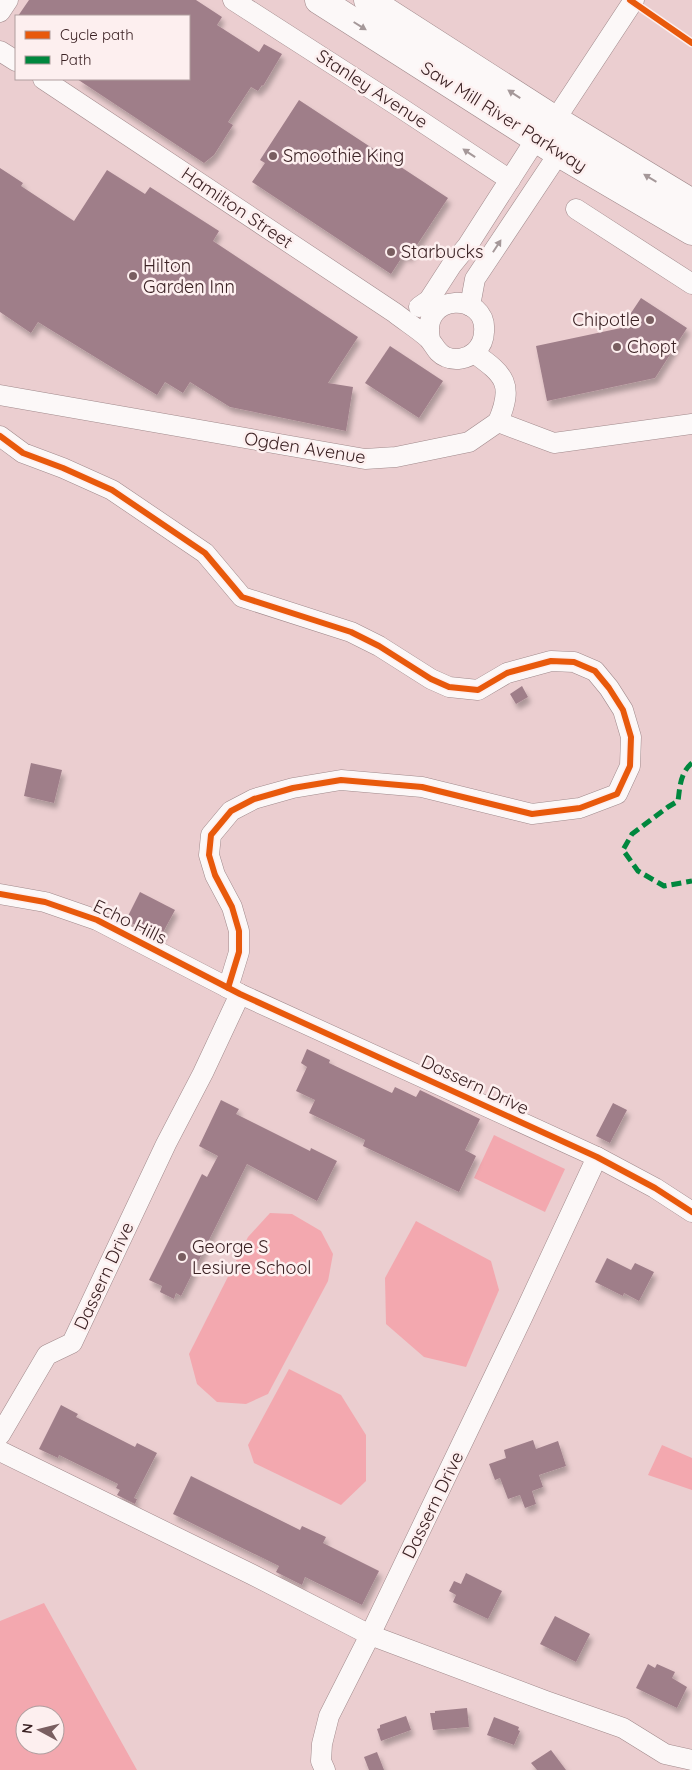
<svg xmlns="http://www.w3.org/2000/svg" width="692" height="1770" font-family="Quicksand,sans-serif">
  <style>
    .green { fill: #f3a8af; fill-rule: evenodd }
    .building { fill: #9f7e89; filter: url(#shadow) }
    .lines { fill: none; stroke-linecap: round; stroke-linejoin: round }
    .minor-casing { stroke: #a0898b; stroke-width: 21 }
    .highway-casing { stroke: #a0898b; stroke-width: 29 }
    .minor { stroke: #fcf8f8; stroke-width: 20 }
    .highway { stroke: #fcf8f8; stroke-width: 28 }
    .quiet { stroke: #00873e; stroke-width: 5; stroke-dasharray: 10 5; stroke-linecap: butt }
    .cycleway-casing { stroke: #fdefef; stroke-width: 9 }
    .cycleway { stroke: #e8590c; stroke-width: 6 }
    .oneway { fill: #a59899 }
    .poi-dot { fill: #795e60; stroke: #fdefef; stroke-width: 2 }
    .labels { text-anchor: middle; stroke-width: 5; stroke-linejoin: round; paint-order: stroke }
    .street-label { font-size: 18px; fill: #3b2224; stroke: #fdefef }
    .poi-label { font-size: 18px; fill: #3b2224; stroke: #fdefef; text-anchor: start }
  </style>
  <defs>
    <filter id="shadow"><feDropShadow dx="3" dy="5.5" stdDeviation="2.5" flood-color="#0004"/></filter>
  </defs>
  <rect width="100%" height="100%" fill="#ebced0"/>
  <g class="green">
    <polygon points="494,1135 565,1169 545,1212 474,1178"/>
    <polygon points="270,1213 292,1214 321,1231 333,1254 328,1281 268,1394 246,1404 217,1402 197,1384 189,1354 248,1237"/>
    <polygon points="416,1221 491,1261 499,1290 466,1367 424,1357 386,1324 385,1278"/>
    <polygon points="289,1369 341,1395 366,1435 366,1481 341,1505 254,1463 248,1445"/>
    <polygon points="662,1445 692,1458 692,1490 648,1475"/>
    <path d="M44 1603 137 1770H0V1621ZM25 1715H55V1745H25Z"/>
  </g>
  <g class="building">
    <polygon points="29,0 196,0 222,17 217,25 259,52 264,44 282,54 263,86 262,85 258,91 251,87 228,122 233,125 214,155 204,163 77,79 189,79 189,16 18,16"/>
    <polygon points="299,100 448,198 409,257 404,254 391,274 252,182 265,163 260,160"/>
    <polygon points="0,168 23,183 21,186 74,221 107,170 145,194 150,187 219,231 213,241 358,337 328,383 353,387 346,431 230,407 190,382 183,393 165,382 157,395 38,322 31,333 0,312"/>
    <polygon points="641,298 687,328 655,378 547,401 536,346 621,328"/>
    <polygon points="390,346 443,381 419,418 365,383"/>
    <polygon points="522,686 528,697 516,704 510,694"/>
    <polygon points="31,763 62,770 54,803 24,796"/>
    <polygon points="140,892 175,910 160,938 126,920"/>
    <polygon points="307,1049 330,1060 329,1063 392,1093 395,1087 416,1097 420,1090 480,1119 465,1150 476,1156 459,1192 363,1146 365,1140 309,1113 315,1100 296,1091 307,1067 301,1063"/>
    <polygon points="221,1100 239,1109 236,1114 310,1151 311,1148 337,1161 317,1201 247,1164 181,1296 176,1293 174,1299 160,1292 162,1286 149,1280 202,1174 207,1177 218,1156 199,1146"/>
    <polygon points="613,1103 627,1110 610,1143 596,1136"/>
    <polygon points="607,1258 631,1270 635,1263 654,1272 639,1301 624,1293 623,1296 595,1282"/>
    <polygon points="61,1405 78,1414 76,1417 135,1447 137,1443 157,1453 134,1498 137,1499 135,1504 117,1495 120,1490 116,1488 118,1484 59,1455 58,1458 39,1449"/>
    <polygon points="533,1440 536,1449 558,1441 566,1466 539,1475 543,1487 532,1491 536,1504 525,1508 520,1495 508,1499 500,1478 495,1480 489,1464 506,1458 504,1450"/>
    <polygon points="191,1476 300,1530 302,1526 326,1537 323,1543 379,1571 362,1605 305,1577 302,1585 276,1572 279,1566 173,1514"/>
    <polygon points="466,1573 502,1591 488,1619 453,1602 456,1595 449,1591 454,1581 461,1584"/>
    <polygon points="555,1616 590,1634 576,1662 540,1644"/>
    <polygon points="648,1664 655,1668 657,1664 675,1672 672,1678 687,1687 677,1708 636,1688"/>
    <polygon points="467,1708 469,1727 433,1730 430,1713 435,1713 435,1711"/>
    <polygon points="406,1716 411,1730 381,1741 377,1729 380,1728 380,1725"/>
    <polygon points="494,1717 519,1727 518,1730 520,1731 514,1745 487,1735"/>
    <polygon points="551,1750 566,1770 537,1770 531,1763"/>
    <polygon points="377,1752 384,1770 369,1770 364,1757"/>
  </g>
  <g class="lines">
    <defs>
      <g id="minor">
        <polyline points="233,0 401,108 510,180"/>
        <polyline points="0,12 8,0"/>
        <polyline points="0,51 16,61"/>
        <path d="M43 79 395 313C405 321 418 329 428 338 435 345 436 353 446 357 455 361 467 359 475 352 481 346 484 340 484 332 488 292 420 292 430 339"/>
        <polyline points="576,209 692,284"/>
        <polyline points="470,306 475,279 559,153 557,140"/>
        <polyline points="419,307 429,300 451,266 468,245 536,139 555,120 634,0"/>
        <path d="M474 353C505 375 514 384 498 422"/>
        <polyline points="0,395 365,459 396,457 469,442 498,422"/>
        <polyline points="498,422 554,443 692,424"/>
        <polyline points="0,436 23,453 63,468 112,490 205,553 242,597 351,632 379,646 431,679 449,687 478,690 507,673 551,661 574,662 595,671 609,688 623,710 631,737 630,766 617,794 580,808 532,814 422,787 341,780 293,788 254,799 231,811 211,835 209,855 215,875 232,907 239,931 239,952 228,988"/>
        <polyline points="0,894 45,902 97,920 240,994 597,1157 655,1188 692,1212"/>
        <polyline points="0,1435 47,1355 72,1343 166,1144 203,1073 240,994"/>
        <polyline points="0,1451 251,1574 370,1635 546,1701 623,1728 665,1754 692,1760"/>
        <polyline points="325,1770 321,1761 322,1744 329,1716 370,1635 523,1316 597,1157"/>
      </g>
      <g id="highway">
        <polyline points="319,0 559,153 692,231"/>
        <polyline points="368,0 555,120 692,203"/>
      </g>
    </defs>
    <use href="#minor" class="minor-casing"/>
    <use href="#highway" class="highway-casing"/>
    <use href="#minor" class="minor"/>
    <use href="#highway" class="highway"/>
    <path class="quiet" d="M692 763C680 773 680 787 678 801L668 807 632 834 623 850 638 871 664 886 692 881"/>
    <defs>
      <g id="cycleway">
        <polyline points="630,0 692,43"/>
        <polyline points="0,436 23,453 63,468 112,490 205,553 242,597 351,632 379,646 431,679 449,687 478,690 507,673 551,661 574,662 595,671 609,688 623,710 631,737 630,766 617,794 580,808 532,814 422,787 341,780 293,788 254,799 231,811 211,835 209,855 215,875 232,907 239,931 239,952 228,988"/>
        <polyline points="0,894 45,902 97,920 240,994 597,1157 655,1188 692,1212"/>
      </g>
    </defs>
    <use href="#cycleway" class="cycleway-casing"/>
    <use href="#cycleway" class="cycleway"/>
  </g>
  <defs><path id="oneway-solid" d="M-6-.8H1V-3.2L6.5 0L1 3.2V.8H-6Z" transform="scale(1.25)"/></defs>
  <g class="oneway">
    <use href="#oneway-solid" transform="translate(360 26) rotate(32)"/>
    <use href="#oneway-solid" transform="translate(514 94) rotate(-147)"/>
    <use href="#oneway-solid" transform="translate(469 153) rotate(-146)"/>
    <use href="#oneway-solid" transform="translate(650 178) rotate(-149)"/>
    <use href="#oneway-solid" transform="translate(497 246) rotate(-57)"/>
  </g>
  <g class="poi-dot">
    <circle cx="273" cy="156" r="5"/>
    <circle cx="391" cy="252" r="5"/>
    <circle cx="133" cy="276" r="5"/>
    <circle cx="650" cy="320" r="5"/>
    <circle cx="617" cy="347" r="5"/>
    <circle cx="182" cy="1257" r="5"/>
  </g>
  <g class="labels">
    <g class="street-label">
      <text transform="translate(372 89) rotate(33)" y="6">Stanley Avenue</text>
      <text transform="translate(504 117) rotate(32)" y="6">Saw Mill River Parkway</text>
      <text transform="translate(237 208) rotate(34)" y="6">Hamilton Street</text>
      <text transform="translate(305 448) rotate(9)" y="6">Ogden Avenue</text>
      <text transform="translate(130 922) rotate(26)" y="6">Echo Hills</text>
      <text transform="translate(475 1085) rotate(25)" y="6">Dassern Drive</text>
      <text transform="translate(104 1276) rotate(-65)" y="6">Dassern Drive</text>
      <text transform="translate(433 1505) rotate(-64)" y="6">Dassern Drive</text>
    </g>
    <g class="poi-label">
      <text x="283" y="162">Smoothie King</text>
      <text x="401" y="258">Starbucks</text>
      <text x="143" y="272">Hilton<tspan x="143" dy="21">Garden Inn</tspan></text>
      <text x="640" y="326" text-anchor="end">Chipotle</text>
      <text x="627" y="353">Chopt</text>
      <text x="192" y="1253">George S<tspan x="192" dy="21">Lesiure School</tspan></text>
    </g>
  </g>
  <rect x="15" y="15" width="175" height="65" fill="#fdefef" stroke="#af9d9e"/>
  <rect x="25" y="31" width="25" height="8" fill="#e8590c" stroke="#af9d9e"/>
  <text x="60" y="40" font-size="15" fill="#3b2224">Cycle path</text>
  <rect x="25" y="56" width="25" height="8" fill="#00873e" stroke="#af9d9e"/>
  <text x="60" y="65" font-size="15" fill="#3b2224">Path</text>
  <g transform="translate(40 1730) rotate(277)"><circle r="24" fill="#fdefef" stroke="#af9d9e"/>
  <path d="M0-4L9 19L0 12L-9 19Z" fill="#795e60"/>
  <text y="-8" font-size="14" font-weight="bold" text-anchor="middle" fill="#3b2224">N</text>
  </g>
</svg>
